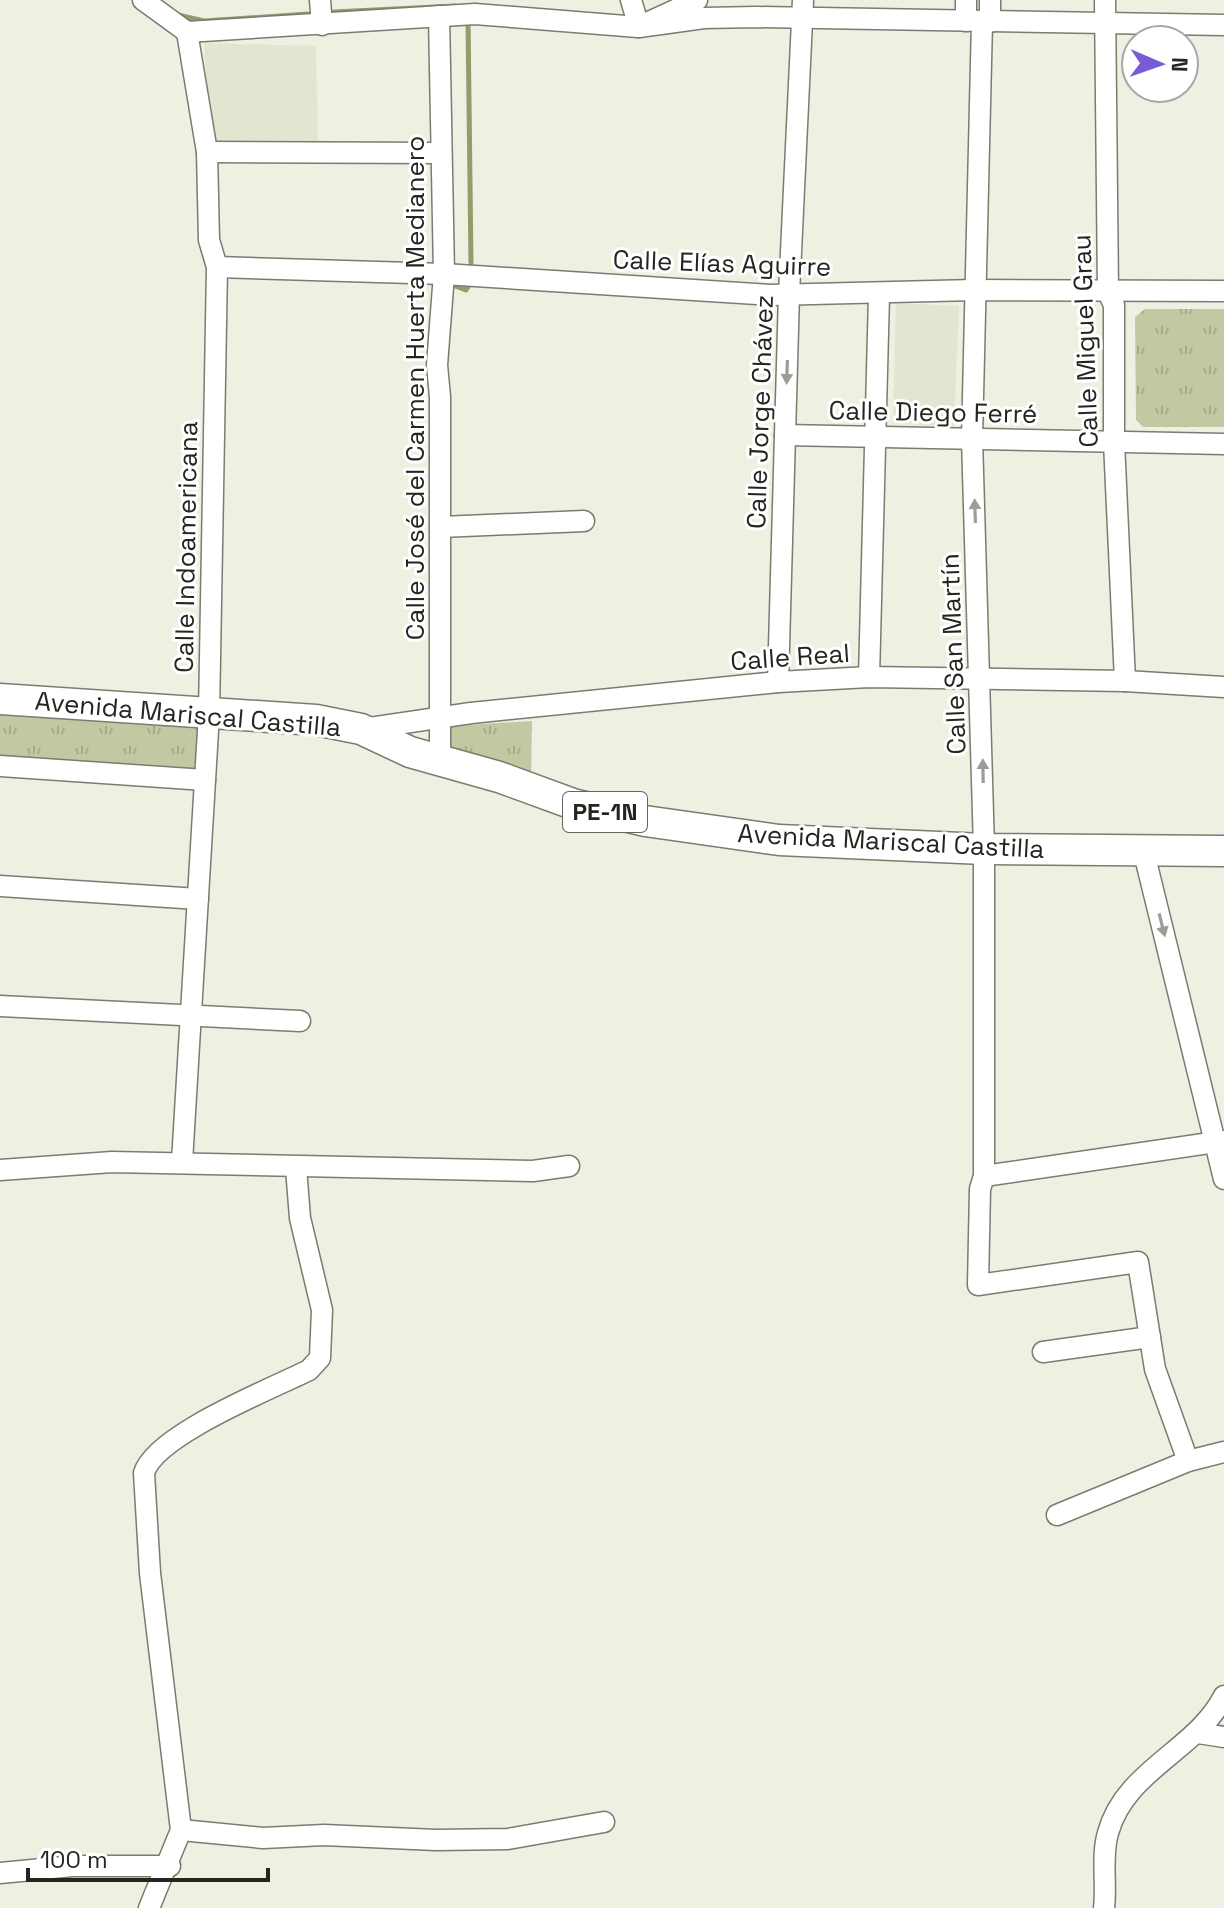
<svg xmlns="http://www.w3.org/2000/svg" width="1224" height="1908" font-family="'Space Grotesk',sans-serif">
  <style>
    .built { fill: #e1e6d0 }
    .park { fill: url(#park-tufts) }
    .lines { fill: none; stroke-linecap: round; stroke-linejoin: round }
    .stream { stroke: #929c6d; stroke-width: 5 }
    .minor-casing { stroke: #797c6f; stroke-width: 23 }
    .highway-casing { stroke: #797c6f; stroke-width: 33 }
    .minor { stroke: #fff; stroke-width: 20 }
    .highway { stroke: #fff; stroke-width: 30 }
    .oneway { fill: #9c9d9a }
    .labels { text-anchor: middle; stroke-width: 6; stroke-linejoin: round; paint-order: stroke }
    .shield { fill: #fff; stroke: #656662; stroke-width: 2 }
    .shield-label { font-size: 24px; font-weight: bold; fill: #23251f }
    .street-label { font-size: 26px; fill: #23251f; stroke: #fff }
  </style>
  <defs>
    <pattern id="park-tufts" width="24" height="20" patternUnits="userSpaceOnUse" patternTransform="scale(2)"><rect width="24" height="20" fill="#c0c9a2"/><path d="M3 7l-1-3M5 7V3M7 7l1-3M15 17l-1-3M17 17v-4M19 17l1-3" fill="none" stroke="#a5ac8b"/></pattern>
  </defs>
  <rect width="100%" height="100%" fill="#edf1e2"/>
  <g class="built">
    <polygon points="204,43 316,46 318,143 210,146"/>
    <polygon points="896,303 959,306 954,426 893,424"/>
  </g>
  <g class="park">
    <polygon points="1145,309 1224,309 1224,427 1143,427 1136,420 1135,317"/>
    <polygon points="0,713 197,727 195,770 0,758"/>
    <polygon points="532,721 531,779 445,749 448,726"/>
  </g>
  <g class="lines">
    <g class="stream">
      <polyline points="334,12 455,6"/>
      <polyline points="178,15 204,21 308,14"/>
      <polyline points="468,20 471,263"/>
      <polyline points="450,284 466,290 471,282"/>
    </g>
    <defs>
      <g id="minor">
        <polyline points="143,0 187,32"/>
        <polyline points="320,0 322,25"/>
        <polyline points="631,0 639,27 704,18 756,17 1224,25"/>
        <polyline points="990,0 990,22"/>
        <polyline points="1105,0 1108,292 1114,305 1114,442 1125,681"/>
        <polyline points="439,16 444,274 437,365 440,397 440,760"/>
        <polyline points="966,21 966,0"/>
        <polyline points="982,21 972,438 984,849 984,1176 980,1189 978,1285 1138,1262 1155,1369 1188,1461"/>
        <polyline points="187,32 475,14 638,27 697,0"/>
        <polyline points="207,152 441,153"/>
        <polyline points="217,267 444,274 771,295 974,290 1224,291"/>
        <polyline points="785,435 1224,444"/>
        <polyline points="441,527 584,521"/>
        <polyline points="869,677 879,295"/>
        <polyline points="778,682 789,294 803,0"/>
        <polyline points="363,729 471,713 778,682 869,677 1125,681 1224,687"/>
        <polyline points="0,766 205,780"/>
        <polyline points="1143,849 1224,1179"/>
        <polyline points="0,886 198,899"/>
        <polyline points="0,1006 300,1021"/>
        <polyline points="182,1162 209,714 217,267 209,240 207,152 187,32"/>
        <polyline points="0,1170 112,1162 533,1171 569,1166"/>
        <polyline points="984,1176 1224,1141"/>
        <polyline points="1043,1352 1150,1337"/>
        <polyline points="1057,1515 1188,1461 1224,1452"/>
        <polyline points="1198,1733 1224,1737"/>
        <polyline points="181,1830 263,1838 324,1835 436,1840 508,1839 604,1822"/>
        <polyline points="0,1873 73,1866 170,1866"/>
        <path d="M149 1908 181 1830 150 1573 144 1473C155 1435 271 1389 309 1370L320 1358 322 1310 300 1218 296 1168"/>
        <path d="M1104 1908C1107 1884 1101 1856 1108 1833 1125 1770 1197 1750 1224 1696"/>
      </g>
      <polyline id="highway" points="0,699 316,720 361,729 410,752 499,777 573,804 645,821 779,840 984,849 1224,851"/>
    </defs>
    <use href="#minor" class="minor-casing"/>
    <use href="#highway" class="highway-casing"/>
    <use href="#minor" class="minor"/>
    <use href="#highway" class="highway"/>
  </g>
  <defs><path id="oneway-solid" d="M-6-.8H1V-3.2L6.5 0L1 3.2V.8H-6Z" transform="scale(2)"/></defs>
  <g class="oneway">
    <use href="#oneway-solid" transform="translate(787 372) rotate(92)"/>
    <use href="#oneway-solid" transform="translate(975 511) rotate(-92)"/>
    <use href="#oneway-solid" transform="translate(983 771) rotate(-91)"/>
    <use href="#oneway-solid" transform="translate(1162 925) rotate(76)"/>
  </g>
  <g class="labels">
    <rect class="shield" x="563" y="792" width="84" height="40" rx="6"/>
    <g class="shield-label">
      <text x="605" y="820">PE-1N</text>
    </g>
    <g class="street-label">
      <text transform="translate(722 263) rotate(2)" y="9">Calle Elías Aguirre</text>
      <text transform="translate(1085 341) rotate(-92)" y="9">Calle Miguel Grau</text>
      <text transform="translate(415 388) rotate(-90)" y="9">Calle José del Carmen Huerta Medianero</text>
      <text transform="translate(760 412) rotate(-88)" y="9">Calle Jorge Chávez</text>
      <text transform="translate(933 412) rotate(1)" y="9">Calle Diego Ferré</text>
      <text transform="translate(186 547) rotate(-89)" y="9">Calle Indoamericana</text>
      <text transform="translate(953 654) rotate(-92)" y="9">Calle San Martín</text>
      <text transform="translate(790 657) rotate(-4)" y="9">Calle Real</text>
      <text transform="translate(188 714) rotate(5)" y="9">Avenida Mariscal Castilla</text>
      <text transform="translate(891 841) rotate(3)" y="9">Avenida Mariscal Castilla</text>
    </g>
  </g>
  <g transform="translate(1160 64) rotate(92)"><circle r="38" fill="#ffffff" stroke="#a7a8a5" stroke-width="2"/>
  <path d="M0-6L14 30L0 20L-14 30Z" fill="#775cd6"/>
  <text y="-12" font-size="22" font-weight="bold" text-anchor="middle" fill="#23251f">N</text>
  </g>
  <path d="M28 1868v12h240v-12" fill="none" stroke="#23251f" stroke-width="4"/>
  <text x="40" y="1868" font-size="24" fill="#23251f" stroke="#ffffff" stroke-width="6" paint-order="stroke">100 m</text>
</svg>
